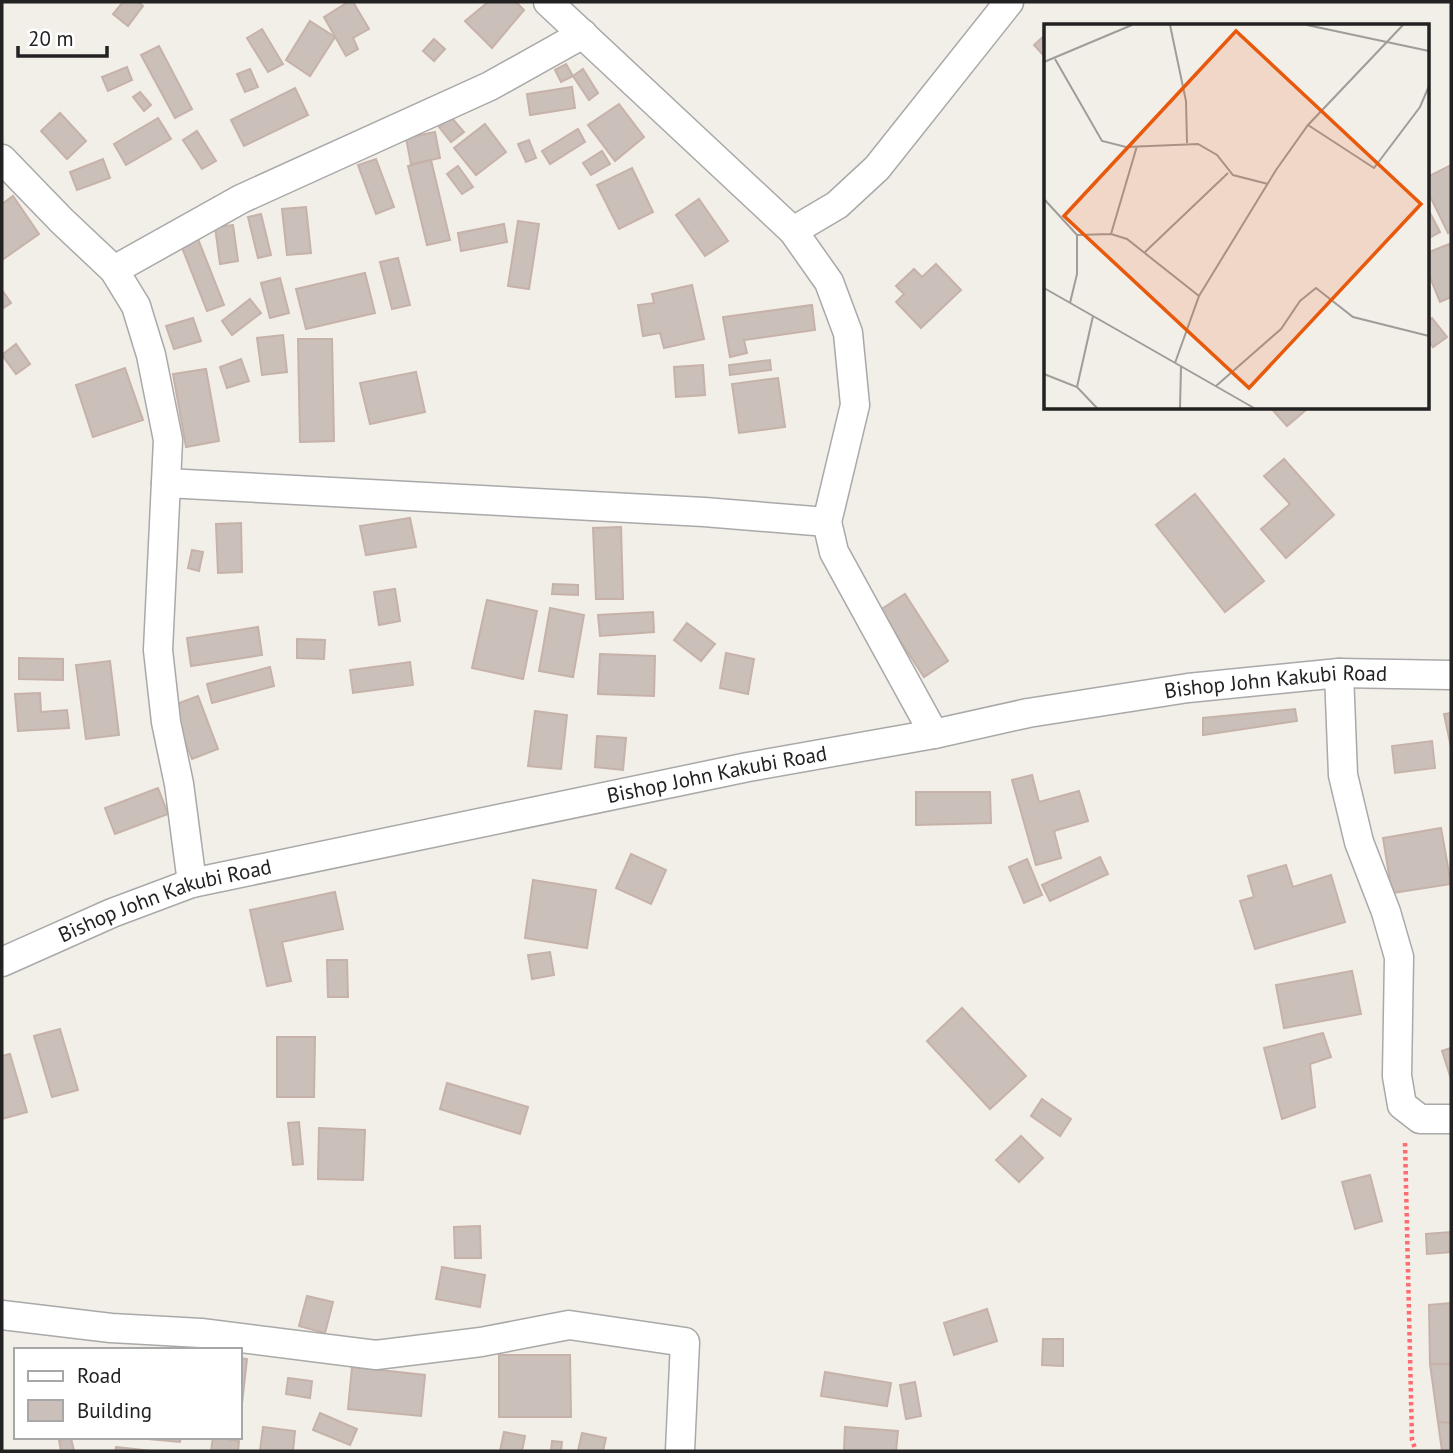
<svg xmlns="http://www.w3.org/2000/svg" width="1453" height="1453" font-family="'PT Sans',sans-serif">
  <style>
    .building { fill: #cbbfba; stroke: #c6b2a9; stroke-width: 2 }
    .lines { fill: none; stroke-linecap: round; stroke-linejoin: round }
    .minor-casing { stroke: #a9a9a9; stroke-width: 31 }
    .path { stroke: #ff6c6f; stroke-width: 4.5; stroke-dasharray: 3.5 3.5; stroke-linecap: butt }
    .minor { stroke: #fff; stroke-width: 28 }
    .labels { text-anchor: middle; stroke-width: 7; stroke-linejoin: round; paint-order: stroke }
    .street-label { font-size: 21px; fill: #222; stroke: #fff }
    .inset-road { fill: none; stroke: #9f9c99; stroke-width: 2 }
    .view { fill: #e8590c; fill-opacity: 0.15; stroke: #e8590c; stroke-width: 3.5 }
    .inset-edge { fill: none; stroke: #222; stroke-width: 3.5 }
  </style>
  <rect width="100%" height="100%" fill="#f2eee8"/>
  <g class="building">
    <polygon points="123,2 138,2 143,6 128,26 113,14"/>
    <polygon points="348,2 353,2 369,29 353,38 358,49 346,56 324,17"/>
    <polygon points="488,2 516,2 524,10 492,48 465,21"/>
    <polygon points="310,21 335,37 310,76 286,60"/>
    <polygon points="262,29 283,64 268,72 247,38"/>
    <polygon points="1045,35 1045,57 1034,45"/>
    <polygon points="434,39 445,49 434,61 423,51"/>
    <polygon points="159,46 192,109 175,118 141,55"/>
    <polygon points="566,64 573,76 561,82 555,70"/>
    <polygon points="127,67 132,80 108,91 102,77"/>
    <polygon points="250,69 258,87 245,92 237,74"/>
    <polygon points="583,69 598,93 589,100 573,76"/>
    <polygon points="572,87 575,108 530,115 527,94"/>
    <polygon points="295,88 308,115 244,146 231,120"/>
    <polygon points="140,92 151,105 144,111 133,97"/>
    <polygon points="619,104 644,137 615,161 588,125"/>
    <polygon points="60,113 86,141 67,159 41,131"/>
    <polygon points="451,117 464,132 451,142 439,127"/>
    <polygon points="158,118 171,139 126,165 114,144"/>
    <polygon points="485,124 506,152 476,175 454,148"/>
    <polygon points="578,129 585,142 550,164 542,151"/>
    <polygon points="197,131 216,161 202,169 183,140"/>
    <polygon points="435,132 440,158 411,164 406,138"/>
    <polygon points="529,140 536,158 526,162 518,144"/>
    <polygon points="602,151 610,164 591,175 583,163"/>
    <polygon points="103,159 110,178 77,190 70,172"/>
    <polygon points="376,159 394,207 376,214 358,165"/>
    <polygon points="431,160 450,240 427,245 408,166"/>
    <polygon points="1451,165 1451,231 1448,233 1427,190 1427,177"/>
    <polygon points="458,166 473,187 462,194 447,174"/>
    <polygon points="632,168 653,212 619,229 597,185"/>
    <polygon points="13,196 39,234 2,260 2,204"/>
    <polygon points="699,199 728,241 705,256 676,215"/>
    <polygon points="306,207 311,253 287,255 282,209"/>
    <polygon points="1427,207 1440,232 1427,239"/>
    <polygon points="261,214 271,255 258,258 248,217"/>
    <polygon points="518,221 539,224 529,289 508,286"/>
    <polygon points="504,224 507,242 461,251 458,233"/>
    <polygon points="233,225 238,261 220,264 215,227"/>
    <polygon points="198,239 224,305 207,311 181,245"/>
    <polygon points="1449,244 1451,250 1451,297 1440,302 1427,270 1427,253"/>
    <polygon points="398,258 410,305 392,309 380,262"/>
    <polygon points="936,264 961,290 921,328 896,302 904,294 896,286 914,269 922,277"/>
    <polygon points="365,273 375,313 306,329 296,289"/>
    <polygon points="280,278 289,313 270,318 261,283"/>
    <polygon points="692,285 704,339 664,348 660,333 643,336 638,305 654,303 652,294"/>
    <polygon points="2,290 11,303 2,309"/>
    <polygon points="250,299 261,313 232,335 222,321"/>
    <polygon points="812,305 815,330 744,340 747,353 730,357 723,317"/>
    <polygon points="193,318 201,341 174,349 166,326"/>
    <polygon points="1432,318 1447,337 1433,347 1427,339 1427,322"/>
    <polygon points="283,335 287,372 262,375 257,338"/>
    <polygon points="298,339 332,339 334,441 300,442"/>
    <polygon points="16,344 30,364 16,374 2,355"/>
    <polygon points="241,359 249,381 227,388 220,367"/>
    <polygon points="770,360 771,370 730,375 729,365"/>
    <polygon points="703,365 705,395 676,397 674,367"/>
    <polygon points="125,368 143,420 93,437 76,385"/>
    <polygon points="206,369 219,441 186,447 173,374"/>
    <polygon points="416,372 425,412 370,424 360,383"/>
    <polygon points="778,378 785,427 739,433 732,384"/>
    <polygon points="1271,408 1304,408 1306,410 1287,426"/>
    <polygon points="1284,459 1334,515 1286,558 1261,529 1290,504 1264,476"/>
    <polygon points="1195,494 1264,581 1225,612 1156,525"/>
    <polygon points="410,518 416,547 366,555 360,526"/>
    <polygon points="241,523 242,572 218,573 216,524"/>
    <polygon points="621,527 623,599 596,599 593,528"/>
    <polygon points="192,550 203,552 199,571 188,568"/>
    <polygon points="553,584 578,585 578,595 552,594"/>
    <polygon points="395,589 400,621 379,625 374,592"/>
    <polygon points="905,594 948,661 924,677 880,610"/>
    <polygon points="487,600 537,611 523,679 472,668"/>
    <polygon points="550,608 584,615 573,677 539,671"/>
    <polygon points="653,612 654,632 600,636 598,615"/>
    <polygon points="687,623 715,644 701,661 674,640"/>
    <polygon points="258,627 262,655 191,666 187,638"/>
    <polygon points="297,639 325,640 324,659 297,658"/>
    <polygon points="726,653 754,659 748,694 720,688"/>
    <polygon points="600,654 655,656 654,696 598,694"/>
    <polygon points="19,658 63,659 63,680 19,679"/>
    <polygon points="110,661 119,735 86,739 76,665"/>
    <polygon points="410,662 413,685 353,693 350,670"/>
    <polygon points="270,667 274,686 212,703 207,684"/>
    <polygon points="40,693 41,712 67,710 69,728 18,731 15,694"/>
    <polygon points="198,696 218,749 192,759 171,706"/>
    <polygon points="1295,709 1297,721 1203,735 1203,718"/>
    <polygon points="535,711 567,715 561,769 528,766"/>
    <polygon points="1451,713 1451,747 1444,714"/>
    <polygon points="597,736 626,738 623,770 595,767"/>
    <polygon points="1432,741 1435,768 1395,773 1392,746"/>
    <polygon points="1032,775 1039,802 1079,791 1088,821 1054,831 1061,858 1036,865 1012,780"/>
    <polygon points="158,788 168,814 115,834 105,808"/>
    <polygon points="916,792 990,792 991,823 916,825"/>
    <polygon points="1441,828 1451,884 1392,893 1383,838"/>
    <polygon points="631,854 666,870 651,904 616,888"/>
    <polygon points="1100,857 1108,874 1050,901 1042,885"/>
    <polygon points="1027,859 1042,895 1024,903 1009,867"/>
    <polygon points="1286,865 1293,887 1331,875 1345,922 1255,949 1240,901 1254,897 1248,876"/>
    <polygon points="533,880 596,890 587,948 525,938"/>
    <polygon points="335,892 343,929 282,942 291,981 267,986 250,910"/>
    <polygon points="550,952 554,975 532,979 528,955"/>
    <polygon points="327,960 347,960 348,997 328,997"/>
    <polygon points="1352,971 1361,1014 1284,1028 1276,985"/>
    <polygon points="962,1008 1026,1076 990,1109 927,1041"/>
    <polygon points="60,1029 78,1090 52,1097 34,1036"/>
    <polygon points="1323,1033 1331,1057 1310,1064 1315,1107 1282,1119 1264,1048"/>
    <polygon points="277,1037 315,1037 314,1097 277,1097"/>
    <polygon points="1451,1048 1451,1079 1442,1051"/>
    <polygon points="10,1054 27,1112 2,1119 2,1056"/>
    <polygon points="447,1083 528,1107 520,1134 440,1109"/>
    <polygon points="1042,1099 1071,1119 1060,1136 1031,1116"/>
    <polygon points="299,1122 303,1164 293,1165 288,1123"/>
    <polygon points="319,1128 365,1130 363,1180 318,1179"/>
    <polygon points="1021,1136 1043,1158 1019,1182 996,1160"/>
    <polygon points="1370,1175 1382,1221 1355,1229 1342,1182"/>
    <polygon points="480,1226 481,1258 455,1258 454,1227"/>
    <polygon points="1451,1232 1451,1252 1427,1254 1426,1234"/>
    <polygon points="442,1267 485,1275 480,1307 436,1299"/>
    <polygon points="307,1296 333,1302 325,1333 299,1326"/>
    <polygon points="1451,1303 1451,1364 1430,1364 1429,1305"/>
    <polygon points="987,1309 997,1341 954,1355 944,1323"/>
    <polygon points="1043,1339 1063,1339 1063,1366 1042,1365"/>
    <polygon points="499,1355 570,1355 571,1417 499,1417"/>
    <polygon points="240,1358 247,1359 240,1422"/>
    <polygon points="1430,1364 1451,1364 1451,1423 1438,1422"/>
    <polygon points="352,1367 425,1375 421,1416 348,1409"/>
    <polygon points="825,1372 891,1383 887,1406 821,1396"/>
    <polygon points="288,1378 312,1381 310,1398 286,1394"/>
    <polygon points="915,1382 921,1416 906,1419 900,1385"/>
    <polygon points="320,1413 357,1429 350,1445 313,1430"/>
    <polygon points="1438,1422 1451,1423 1451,1451 1442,1451"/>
    <polygon points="263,1427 295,1431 293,1451 260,1451"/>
    <polygon points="845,1427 898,1431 896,1451 844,1451"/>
    <polygon points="504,1432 525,1436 522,1451 500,1451"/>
    <polygon points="582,1433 606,1438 603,1451 578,1451"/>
    <polygon points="126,1437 181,1437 180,1442"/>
    <polygon points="213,1437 239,1441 238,1451 211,1451"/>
    <polygon points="71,1438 74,1451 61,1451 59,1440"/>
    <polygon points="552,1441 562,1442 561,1451 551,1451"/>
    <polygon points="116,1447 152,1451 115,1451"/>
  </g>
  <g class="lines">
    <defs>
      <g id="minor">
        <polyline points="548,2 793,231 829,282 848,333 855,405 827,522 834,552 934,734"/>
        <polyline points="2,159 62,221 114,270 136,306 151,355 168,440 158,650 166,722 179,784 192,883"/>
        <polyline points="793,231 837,205 877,168 1009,2"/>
        <polyline points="114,270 241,199 490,86 583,34"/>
        <polyline points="166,483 704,512 827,522"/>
        <polyline points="1339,673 1343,775 1359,842 1386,912 1399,957 1397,1076 1402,1105 1420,1119 1451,1119"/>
        <path id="s1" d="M2 962 112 913 192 883 748 767 934 734 1028 713 1188 688 1339 673 1451 675"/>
        <polyline points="2,1315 111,1328 201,1333 376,1355 481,1342 569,1325 685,1342 680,1451"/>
      </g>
    </defs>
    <use href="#minor" class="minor-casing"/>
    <polyline class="path" points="1405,1143 1412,1440 1416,1451"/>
    <use href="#minor" class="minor"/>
  </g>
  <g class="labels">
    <g class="street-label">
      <text dy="7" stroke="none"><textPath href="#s1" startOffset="1309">Bishop John Kakubi Road</textPath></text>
      <text dy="7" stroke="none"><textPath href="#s1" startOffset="742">Bishop John Kakubi Road</textPath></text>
      <text dy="7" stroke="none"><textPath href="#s1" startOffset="175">Bishop John Kakubi Road</textPath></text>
    </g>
  </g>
  <g transform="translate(1044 24)">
    <rect width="385" height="385" fill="#f2eee8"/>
    <path class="inset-road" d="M126 1 142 77 143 119M263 1 385 27M11 35 58 117 82 123 154 120 173 131 189 151 224 160M0 38 88 1M264 101 330 144 376 83 385 62M0 175 33 211V250L26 279M67 210 93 122M33 211 67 210 83 215 155 272M101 228 184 149M0 264 210 384M131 339 155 272 232 146 264 101 359 1M0 350 33 363 53 384M172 362 237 305 256 277 272 264 309 293 385 312M33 363 49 292M136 384 137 343"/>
    <path class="view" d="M192 7 377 180 205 364 20 192Z"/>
    <rect width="385" height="385" class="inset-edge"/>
  </g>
  <rect width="1453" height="1453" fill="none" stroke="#222222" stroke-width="7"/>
  <rect x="14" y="1348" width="228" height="91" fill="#ffffff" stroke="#a7a7a7" stroke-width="2"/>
  <rect x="28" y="1371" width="35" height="10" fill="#ffffff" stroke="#a7a7a7" stroke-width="2"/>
  <text x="77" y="1383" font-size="21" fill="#222222">Road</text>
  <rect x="28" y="1400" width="35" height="21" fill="#cbbfba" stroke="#a7a7a7" stroke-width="2"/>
  <text x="77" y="1418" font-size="21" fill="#222222">Building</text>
  <path d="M18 46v10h89v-10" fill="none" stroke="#222222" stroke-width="3.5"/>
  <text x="28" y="46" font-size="21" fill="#222222" stroke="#ffffff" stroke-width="5" paint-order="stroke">20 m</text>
</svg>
